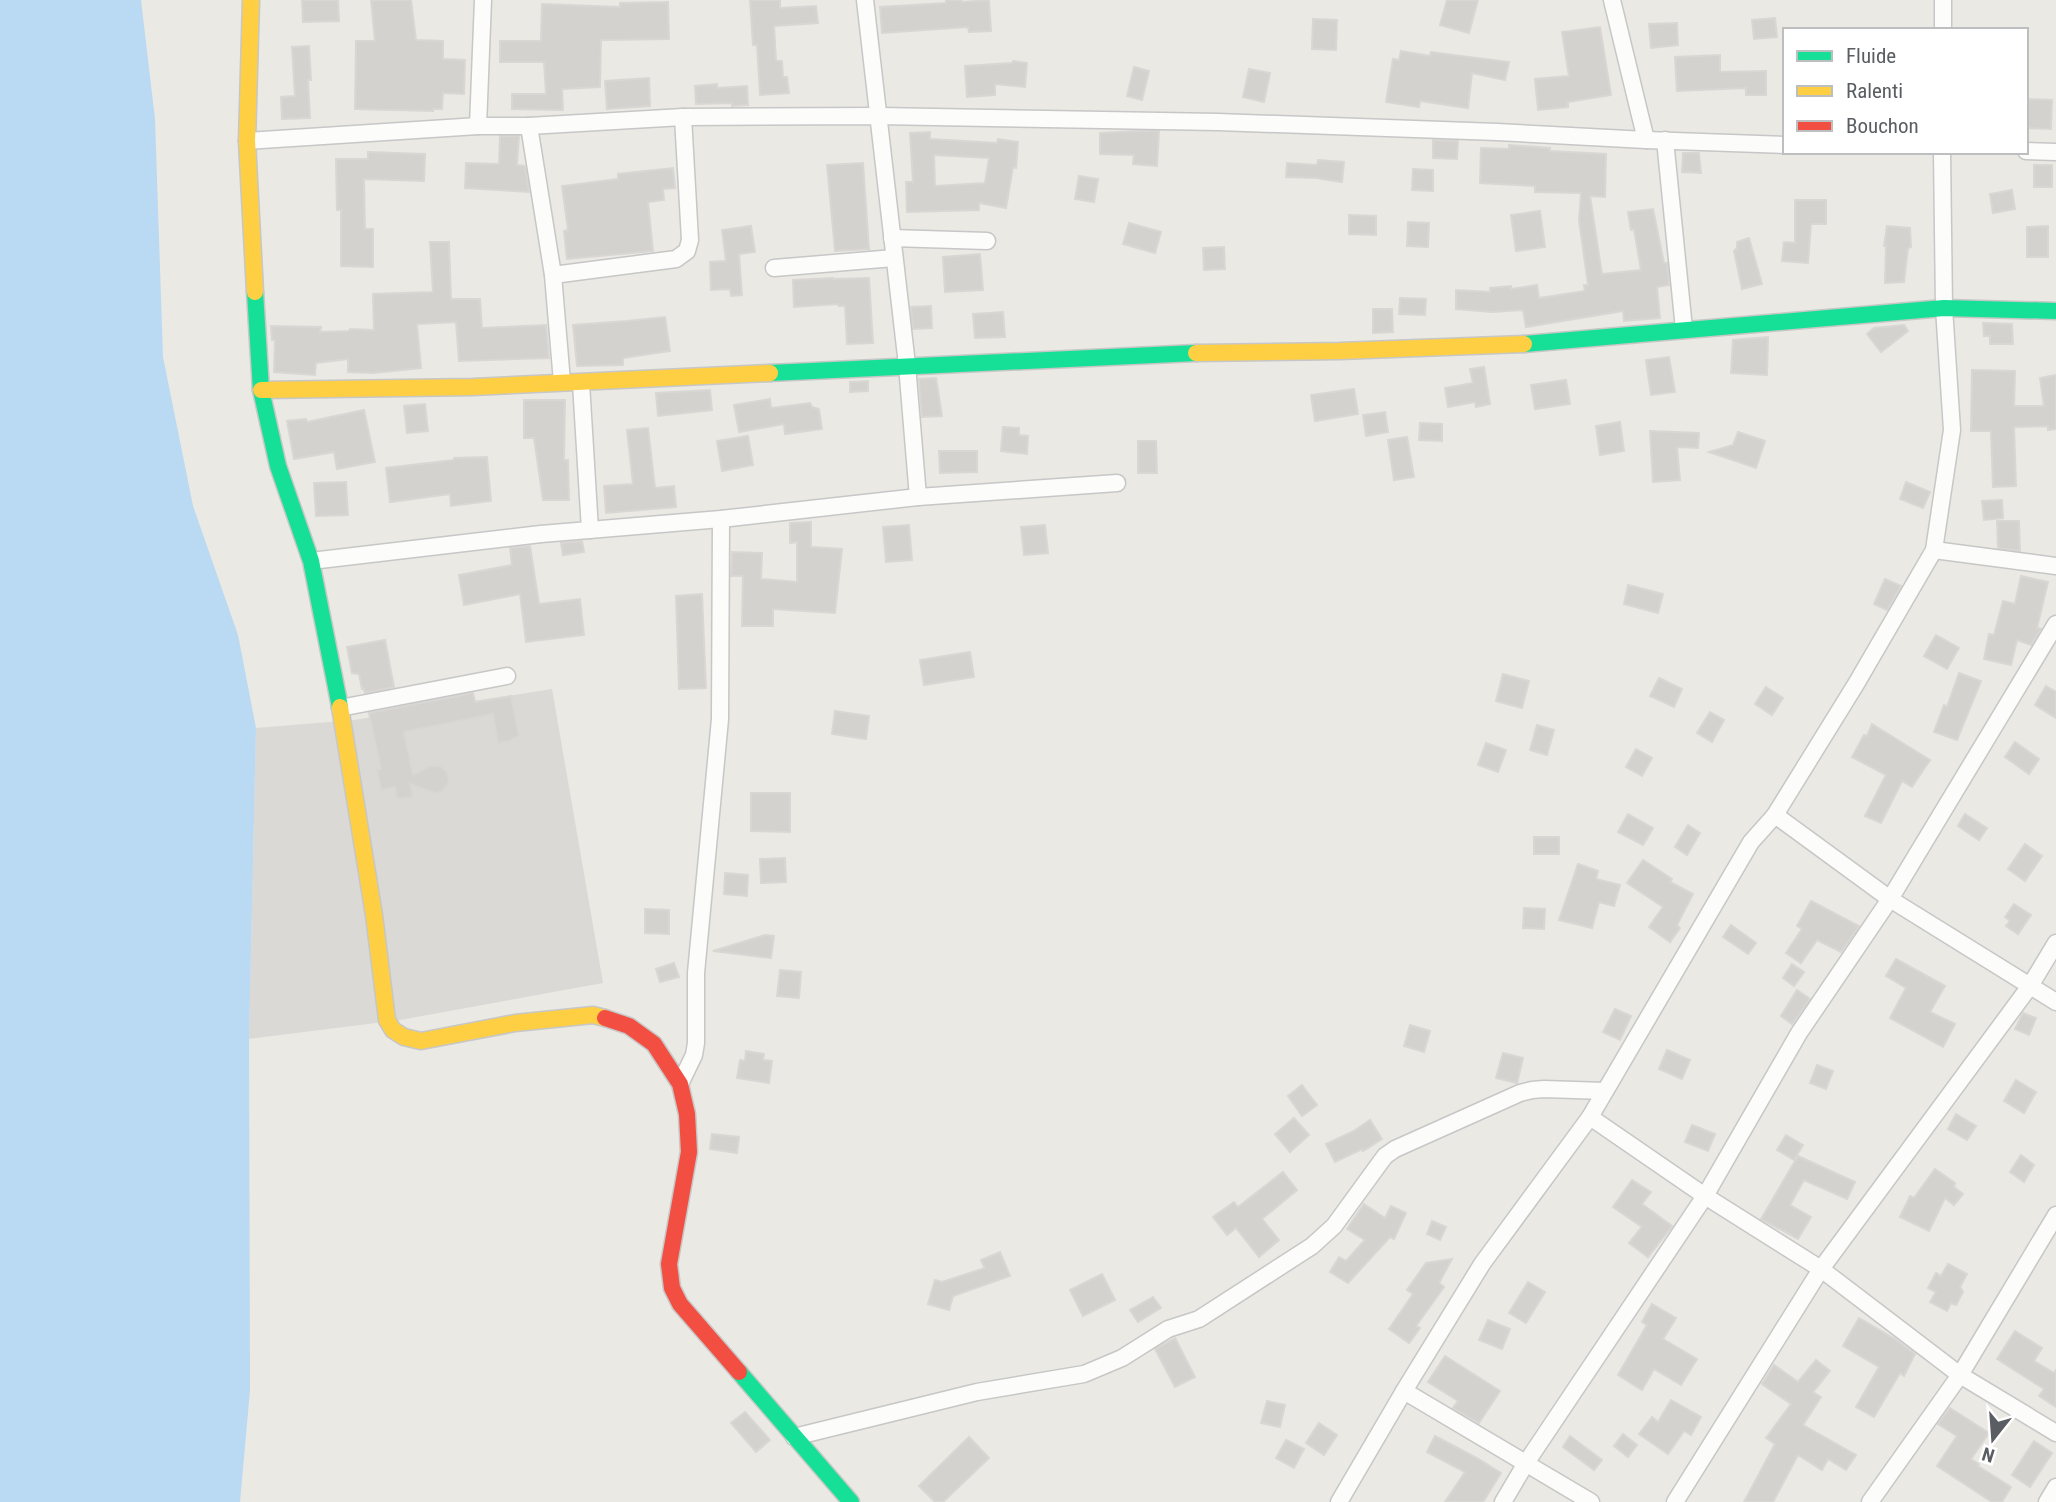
<svg xmlns="http://www.w3.org/2000/svg" width="2056" height="1502" font-family="'Roboto Condensed',sans-serif">
  <style>
    .industrial { fill: #dbd9d5 }
    .water { fill: #bad9f2 }
    .building { fill: #d3d2cf; stroke: #d9d7d4; stroke-width: 2; fill-rule: evenodd }
    .lines { fill: none; stroke-linecap: round; stroke-linejoin: round }
    .street-casing { stroke: #c6c7c6; stroke-width: 19 }
    .fast-casing { stroke: #c6c7c6; stroke-width: 19 }
    .slow-casing { stroke: #c6c7c6; stroke-width: 19 }
    .jam-casing { stroke: #c6c7c6; stroke-width: 19 }
    .street { stroke: #fcfcfb; stroke-width: 16 }
    .fast { stroke: #16e098; stroke-width: 16 }
    .slow { stroke: #ffcf43; stroke-width: 16 }
    .jam { stroke: #f24e42; stroke-width: 16 }
  </style>
  <rect width="100%" height="100%" fill="#eae9e4"/>
  <polygon class="industrial" points="552,689 603,983 400,1020 249,1039 256,728 354,720"/>
  <polygon class="water" points="0,0 141,0 155,119 163,357 193,506 238,635 256,728 249,1039 250,1390 240,1502 0,1502"/>
  <g class="building">
    <polygon points="302,0 338,0 339,21 303,22"/>
    <polygon points="371,0 411,0 416,40 443,41 443,59 465,60 464,94 443,93 442,109 433,109 433,111 355,109 356,41 375,41"/>
    <polygon points="750,0 780,0 780,8 816,6 818,23 774,26 776,61 782,61 783,77 787,77 789,93 760,95 757,45 753,45"/>
    <polygon points="946,0 962,0 962,2 989,0 991,31 969,32 968,27 882,33 880,7 946,3"/>
    <polygon points="1447,0 1478,0 1469,33 1440,25"/>
    <polygon points="668,2 669,39 601,40 600,87 562,89 563,110 512,109 512,94 546,94 544,62 500,62 500,41 541,41 542,4 620,7 620,3"/>
    <polygon points="1775,18 1777,37 1754,39 1752,20"/>
    <polygon points="1313,19 1337,20 1336,50 1312,49"/>
    <polygon points="1677,23 1678,45 1651,48 1649,24"/>
    <polygon points="1600,27 1611,95 1568,102 1568,107 1538,110 1535,79 1569,76 1562,32"/>
    <polygon points="309,46 311,80 308,80 310,118 282,119 281,97 295,96 292,47"/>
    <polygon points="1401,51 1430,56 1431,52 1509,62 1505,80 1472,73 1468,108 1420,101 1419,107 1386,102 1393,59 1399,60"/>
    <polygon points="1720,55 1720,72 1766,71 1766,95 1746,95 1746,88 1677,91 1675,57"/>
    <polygon points="1013,61 1027,63 1025,87 995,84 995,95 967,97 965,66 1012,63"/>
    <polygon points="1134,67 1149,71 1142,100 1127,96"/>
    <polygon points="1249,69 1270,73 1264,102 1243,97"/>
    <polygon points="649,78 650,106 607,109 605,81"/>
    <polygon points="717,84 717,88 747,86 748,105 732,106 732,103 696,104 695,86"/>
    <polygon points="2026,99 2052,100 2051,129 2026,128"/>
    <polygon points="1136,131 1159,131 1157,166 1133,164 1134,155 1100,154 1100,133"/>
    <path d="M930 132V139L997 143 998 139 1018 142 1016 168 1013 167 1006 208 979 203V210L907 212 906 182H913L910 133ZM934 155 989 158 985 183 935 186Z"/>
    <polygon points="500,136 519,136 517,165 525,166 529,192 465,188 466,163 499,164"/>
    <polygon points="1433,140 1458,141 1457,159 1433,158"/>
    <polygon points="1509,145 1550,148 1550,151 1606,154 1605,197 1590,196 1602,274 1641,270 1634,229 1631,230 1628,212 1653,209 1664,263 1667,263 1669,285 1657,287 1660,318 1624,321 1623,311 1526,327 1523,310 1492,312 1456,309 1456,290 1490,292 1490,288 1511,286 1511,289 1537,285 1539,298 1585,291 1584,285 1588,285 1579,220 1581,193 1535,192 1535,186 1480,183 1481,148 1509,149"/>
    <polygon points="368,152 425,154 424,181 364,179 365,229 373,229 373,267 341,266 341,210 337,210 336,159 368,159"/>
    <polygon points="1683,153 1699,153 1701,173 1682,172"/>
    <polygon points="1318,160 1344,162 1342,182 1316,178 1286,177 1287,163 1317,165"/>
    <polygon points="863,163 869,249 835,251 827,165"/>
    <rect x="2034" y="165" width="18" height="22"/>
    <polygon points="673,168 675,188 663,189 664,200 648,202 653,251 567,259 564,231 568,230 562,186 618,179 618,174"/>
    <polygon points="1413,169 1433,170 1433,191 1412,190"/>
    <polygon points="1079,176 1098,179 1094,202 1075,199"/>
    <polygon points="2012,190 2015,209 1993,213 1990,194"/>
    <polygon points="1795,200 1826,200 1826,224 1811,224 1808,263 1782,261 1784,242 1795,243"/>
    <polygon points="1540,211 1545,247 1516,251 1511,215"/>
    <polygon points="1349,215 1376,216 1376,235 1349,234"/>
    <polygon points="1408,222 1429,223 1428,247 1407,246"/>
    <polygon points="1129,223 1161,232 1155,253 1123,244"/>
    <polygon points="751,226 755,252 739,254 742,295 731,296 730,289 711,290 710,262 726,261 722,230"/>
    <polygon points="1887,226 1910,228 1911,247 1908,248 1904,282 1885,283 1886,246 1884,246"/>
    <polygon points="2048,226 2048,257 2027,257 2027,227"/>
    <polygon points="1749,238 1762,284 1742,289 1734,251 1737,248 1737,242"/>
    <polygon points="430,242 449,242 451,299 480,299 482,328 546,325 549,358 459,361 456,322 417,324 421,368 373,373 348,372 348,359 316,363 315,375 274,372 275,340 272,340 271,326 321,327 320,332 349,331 350,329 374,330 373,294 433,292"/>
    <polygon points="1224,247 1225,269 1204,270 1203,248"/>
    <polygon points="980,254 983,290 945,292 943,257"/>
    <polygon points="833,278 833,279 869,278 873,343 847,344 845,306 839,306 838,304 794,307 793,280"/>
    <polygon points="1400,298 1426,299 1425,315 1399,314"/>
    <polygon points="931,306 932,328 913,329 911,307"/>
    <polygon points="1373,309 1392,309 1393,332 1373,333"/>
    <polygon points="1003,312 1005,337 975,338 973,314"/>
    <polygon points="665,317 670,351 623,358 623,365 577,366 573,325 627,321"/>
    <polygon points="1983,323 2012,324 2013,344 1990,344 1990,336 1984,336"/>
    <polygon points="1904,325 1908,331 1881,352 1867,334 1874,328"/>
    <polygon points="1768,337 1767,375 1731,373 1733,340"/>
    <polygon points="1669,357 1675,392 1651,395 1646,360"/>
    <polygon points="1484,367 1490,404 1476,407 1475,402 1448,407 1445,388 1473,383 1470,369"/>
    <polygon points="1972,370 2015,371 2014,406 2044,406 2040,378 2056,375 2056,429 2048,430 2048,426 2014,427 2016,486 1993,487 1991,431 1971,431"/>
    <polygon points="936,378 942,416 922,417 919,379"/>
    <polygon points="1566,380 1570,404 1535,409 1531,385"/>
    <polygon points="868,381 868,391 850,392 850,382"/>
    <polygon points="1354,389 1358,414 1315,421 1311,395"/>
    <polygon points="710,390 712,410 658,416 656,393"/>
    <polygon points="770,399 771,408 810,403 812,407 819,409 822,429 785,434 784,424 739,432 734,405"/>
    <polygon points="524,400 565,400 564,460 568,460 569,500 543,500 534,438 524,438"/>
    <polygon points="425,404 428,431 407,433 404,406"/>
    <polygon points="364,410 375,462 337,469 334,452 294,459 287,421 306,419 307,422"/>
    <polygon points="1385,412 1388,432 1366,436 1363,415"/>
    <polygon points="1620,422 1624,451 1600,455 1596,426"/>
    <polygon points="1420,423 1442,424 1442,441 1419,440"/>
    <polygon points="1003,427 1019,428 1019,435 1028,436 1027,454 1001,451"/>
    <polygon points="648,428 655,488 674,486 676,507 606,513 604,486 633,484 627,430"/>
    <polygon points="1650,431 1699,433 1698,448 1677,447 1680,480 1653,482"/>
    <polygon points="1738,432 1765,441 1756,468 1709,452 1733,445"/>
    <polygon points="748,436 753,465 722,471 717,441"/>
    <polygon points="1407,437 1414,477 1394,480 1388,440"/>
    <polygon points="1138,441 1156,441 1157,473 1138,473"/>
    <polygon points="939,451 977,451 977,472 940,473"/>
    <polygon points="487,457 491,501 451,506 450,494 390,502 386,468 454,460 454,458"/>
    <polygon points="346,482 348,515 316,516 314,483"/>
    <polygon points="1906,482 1930,492 1923,508 1900,499"/>
    <polygon points="2002,500 2003,518 1984,520 1982,501"/>
    <polygon points="1997,521 2019,521 2020,551 1998,548"/>
    <polygon points="811,522 811,547 842,549 835,613 773,609 773,626 742,626 743,576 731,576 732,552 762,553 761,579 797,582 797,542 790,543 790,523"/>
    <polygon points="909,525 912,560 886,562 883,527"/>
    <polygon points="1045,525 1048,553 1024,555 1021,527"/>
    <polygon points="582,541 584,552 563,555 561,543"/>
    <polygon points="530,546 539,604 580,599 584,635 526,642 520,594 464,605 459,575 512,565 510,548"/>
    <polygon points="2021,576 2048,582 2037,628 2041,629 2031,645 2017,640 2011,665 1984,659 1989,634 1994,635 2003,601 2015,604"/>
    <polygon points="1885,579 1901,586 1887,610 1874,604"/>
    <polygon points="1628,585 1663,594 1658,613 1624,604"/>
    <polygon points="702,594 706,688 679,689 676,596"/>
    <polygon points="1936,635 1959,648 1947,669 1924,656"/>
    <polygon points="385,640 394,687 365,693 364,689 362,689 359,674 352,673 347,647"/>
    <polygon points="970,652 974,677 924,685 920,660"/>
    <polygon points="1959,673 1981,681 1957,740 1934,732 1944,705 1947,707"/>
    <polygon points="1503,674 1529,681 1522,708 1496,701"/>
    <polygon points="1659,678 1682,689 1674,707 1650,696"/>
    <polygon points="2046,686 2056,692 2056,718 2035,705"/>
    <polygon points="1766,687 1783,698 1772,715 1755,704"/>
    <polygon points="473,693 475,702 511,696 519,736 509,741 498,743 493,714 404,732 413,775 430,766 440,766 447,772 449,781 447,785 441,792 436,793 410,784 413,797 397,799 395,787 381,790 377,770 381,769 369,713"/>
    <polygon points="835,711 869,716 866,739 832,734"/>
    <polygon points="1710,712 1724,720 1712,742 1697,733"/>
    <polygon points="1872,724 1930,760 1912,787 1902,781 1881,823 1865,816 1886,775 1852,757 1864,735 1867,736"/>
    <polygon points="1537,725 1554,730 1547,755 1530,750"/>
    <polygon points="2015,742 2039,759 2029,774 2005,757"/>
    <polygon points="1486,743 1506,750 1498,772 1478,765"/>
    <polygon points="1636,749 1652,758 1642,776 1626,767"/>
    <polygon points="751,793 790,793 790,832 751,831"/>
    <polygon points="1628,814 1653,828 1643,845 1618,832"/>
    <polygon points="1965,814 1987,828 1979,840 1958,826"/>
    <polygon points="1688,825 1700,833 1687,855 1675,847"/>
    <rect x="1534" y="837" width="25" height="17"/>
    <polygon points="2025,844 2042,856 2025,881 2008,869"/>
    <polygon points="785,858 786,882 761,883 760,859"/>
    <polygon points="1643,860 1672,879 1670,882 1693,894 1677,925 1680,928 1670,942 1649,927 1663,907 1627,883"/>
    <polygon points="1578,864 1598,871 1596,879 1620,885 1614,906 1599,902 1592,928 1559,920"/>
    <polygon points="725,873 748,875 747,896 724,894"/>
    <polygon points="1811,901 1859,926 1841,952 1817,940 1801,963 1786,953 1802,929 1797,926"/>
    <polygon points="2014,904 2031,915 2018,934 2006,926 2010,921 2005,917"/>
    <polygon points="1524,908 1545,909 1544,929 1523,928"/>
    <polygon points="645,909 669,910 669,934 645,933"/>
    <polygon points="1731,925 1756,943 1748,954 1723,937"/>
    <polygon points="765,935 774,936 771,958 713,951"/>
    <polygon points="1896,959 1945,986 1930,1012 1955,1024 1943,1047 1890,1018 1906,988 1886,976"/>
    <polygon points="674,963 679,977 660,982 656,969"/>
    <polygon points="1792,964 1804,972 1794,986 1783,978"/>
    <polygon points="780,970 801,972 799,998 777,996"/>
    <polygon points="1797,990 1810,999 1792,1024 1781,1016"/>
    <polygon points="1615,1009 1631,1016 1620,1040 1603,1032"/>
    <polygon points="2023,1013 2036,1018 2029,1035 2015,1029"/>
    <polygon points="1410,1025 1430,1031 1424,1052 1404,1046"/>
    <polygon points="1667,1050 1690,1060 1682,1079 1659,1069"/>
    <polygon points="746,1051 764,1054 763,1060 772,1061 769,1083 737,1078 740,1060 745,1061"/>
    <polygon points="1503,1053 1523,1058 1517,1083 1496,1078"/>
    <polygon points="1817,1065 1833,1071 1826,1089 1810,1083"/>
    <polygon points="2016,1080 2036,1092 2024,1113 2004,1101"/>
    <polygon points="1302,1085 1317,1105 1302,1116 1288,1096"/>
    <polygon points="1956,1114 1976,1126 1967,1140 1948,1129"/>
    <polygon points="1294,1118 1309,1135 1290,1152 1275,1134"/>
    <polygon points="1370,1120 1382,1139 1363,1151 1362,1149 1335,1162 1326,1144 1354,1131"/>
    <polygon points="1692,1125 1715,1134 1708,1151 1685,1142"/>
    <polygon points="712,1134 739,1137 737,1153 710,1149"/>
    <polygon points="1786,1135 1803,1145 1794,1160 1777,1150"/>
    <polygon points="2021,1155 2034,1165 2024,1182 2010,1172"/>
    <polygon points="1798,1156 1855,1182 1847,1199 1804,1180 1790,1205 1811,1217 1798,1239 1761,1219"/>
    <polygon points="1935,1169 1955,1183 1954,1187 1963,1194 1954,1205 1945,1198 1929,1231 1900,1217 1910,1196 1914,1198"/>
    <polygon points="1283,1172 1297,1190 1262,1219 1279,1240 1259,1257 1236,1228 1227,1235 1213,1217 1234,1202 1238,1207"/>
    <polygon points="1632,1180 1651,1192 1642,1204 1672,1226 1648,1257 1629,1243 1642,1227 1613,1207"/>
    <polygon points="1364,1204 1385,1218 1391,1206 1406,1213 1394,1239 1390,1237 1348,1283 1330,1272 1339,1257 1346,1261 1365,1240 1347,1229"/>
    <polygon points="1432,1221 1446,1227 1440,1240 1427,1234"/>
    <polygon points="1000,1252 1010,1276 953,1296 949,1310 928,1304 935,1280 942,1282 985,1268 981,1260"/>
    <polygon points="1452,1259 1439,1283 1444,1287 1416,1326 1420,1328 1409,1343 1389,1329 1413,1294 1407,1290 1426,1263"/>
    <polygon points="1948,1264 1967,1274 1960,1287 1963,1292 1956,1305 1951,1303 1947,1311 1930,1302 1936,1292 1928,1288 1936,1273 1941,1276"/>
    <polygon points="1102,1274 1115,1300 1083,1316 1070,1290"/>
    <polygon points="1528,1282 1545,1292 1526,1323 1509,1313"/>
    <polygon points="1153,1297 1161,1308 1138,1322 1130,1310"/>
    <polygon points="1652,1304 1676,1318 1663,1339 1697,1359 1681,1385 1654,1369 1642,1390 1618,1375 1647,1325 1642,1322"/>
    <polygon points="1859,1318 1895,1339 1915,1354 1904,1376 1900,1373 1874,1417 1856,1407 1879,1367 1843,1346"/>
    <polygon points="1488,1320 1510,1329 1502,1349 1479,1340"/>
    <polygon points="2015,1331 2042,1348 2034,1361 2054,1373 2056,1370 2056,1407 2039,1396 2044,1389 1997,1359"/>
    <polygon points="1175,1338 1195,1377 1175,1387 1155,1349"/>
    <polygon points="1445,1356 1500,1391 1479,1423 1453,1408 1458,1401 1428,1382"/>
    <polygon points="1816,1360 1830,1371 1813,1392 1821,1397 1803,1425 1856,1455 1846,1470 1828,1459 1822,1470 1798,1455 1773,1502 1744,1502 1775,1444 1766,1438 1791,1404 1762,1384 1774,1365 1798,1382"/>
    <polygon points="1671,1400 1701,1417 1691,1435 1684,1431 1668,1454 1639,1434 1652,1417 1658,1422"/>
    <polygon points="1267,1401 1285,1405 1280,1427 1261,1423"/>
    <polygon points="1950,1408 1989,1433 1971,1459 1979,1464 1978,1466 2011,1487 2002,1502 1992,1502 1937,1466 1957,1436 1938,1424"/>
    <polygon points="745,1412 770,1440 756,1452 731,1423"/>
    <polygon points="1319,1423 1337,1435 1324,1455 1306,1443"/>
    <polygon points="1623,1434 1637,1445 1628,1457 1614,1446"/>
    <polygon points="1435,1436 1477,1458 1501,1473 1483,1502 1445,1502 1465,1472 1427,1452"/>
    <polygon points="1570,1436 1602,1460 1594,1470 1563,1447"/>
    <polygon points="969,1437 989,1458 943,1502 935,1502 919,1486"/>
    <polygon points="1286,1440 1304,1449 1294,1468 1276,1458"/>
    <polygon points="2034,1441 2052,1453 2030,1487 2012,1475"/>
  </g>
  <g class="lines">
    <defs>
      <g id="street">
        <polyline points="865,0 907,365 918,497"/>
        <polyline points="1612,0 1646,140"/>
        <polyline points="1943,30 1943,0"/>
        <polyline points="478,126 483,0"/>
        <polyline points="529,126 553,275 562,382"/>
        <polyline points="1665,140 1684,329"/>
        <polyline points="247,141 478,126 529,126 683,117 879,116 1218,122 1497,132 1646,140 1785,145"/>
        <polyline points="2026,151 2056,152"/>
        <polyline points="892,238 987,241"/>
        <polyline points="774,268 894,258"/>
        <polyline points="553,275 676,259 687,251 690,240 683,117"/>
        <polyline points="581,383 590,530"/>
        <polyline points="1934,550 2056,566"/>
        <polyline points="311,561 541,534 721,519 918,497 1117,483"/>
        <polyline points="340,708 507,676"/>
        <polyline points="1775,815 1890,899 2056,1002"/>
        <polyline points="680,1084 694,1055 696,1043 696,973 720,719 721,519"/>
        <polyline points="1590,1117 1705,1196 1821,1269 1960,1375 2056,1433"/>
        <polyline points="1404,1391 1591,1502"/>
        <polyline points="794,1437 977,1392 1084,1374 1122,1358 1168,1329 1199,1319 1312,1246 1334,1226 1385,1156 1395,1149 1520,1093 1532,1090 1544,1089 1605,1091"/>
        <polyline points="1339,1502 1404,1391 1482,1264 1590,1117 1751,842 1775,815 1856,684 1934,550 1952,430 1944,308 1942,152"/>
        <polyline points="1503,1502 1526,1463 1705,1196 1799,1033 1890,899 2056,624"/>
        <polyline points="1675,1502 1821,1269 2030,986 2056,943"/>
        <polyline points="1870,1502 1960,1375 2056,1215"/>
        <polyline points="2047,1502 2056,1487"/>
      </g>
      <g id="fast">
        <polyline points="255,292 261,390 278,466 311,561 340,707"/>
        <polyline points="1524,344 1944,308 2056,311"/>
        <polyline points="770,373 1196,353"/>
        <polyline points="739,1372 851,1502"/>
      </g>
      <g id="slow">
        <polyline points="251,0 247,141 255,292"/>
        <polyline points="1196,353 1340,351 1524,344"/>
        <polyline points="261,390 473,387 770,373"/>
        <polyline points="340,707 374,915 387,1020 393,1030 404,1037 421,1041 515,1023 593,1015 605,1018"/>
      </g>
      <polyline id="jam" points="605,1018 629,1026 654,1044 680,1084 687,1114 689,1152 669,1264 672,1288 680,1304 739,1372"/>
    </defs>
    <use href="#street" class="street-casing"/>
    <use href="#fast" class="fast-casing"/>
    <use href="#slow" class="slow-casing"/>
    <use href="#jam" class="jam-casing"/>
    <use href="#street" class="street"/>
    <use href="#fast" class="fast"/>
    <use href="#slow" class="slow"/>
    <use href="#jam" class="jam"/>
  </g>
  <rect x="1783" y="28" width="245" height="126" fill="#ffffff" stroke="#bdbec0" stroke-width="2"/>
  <rect x="1797" y="51" width="35" height="10" fill="#16e098" stroke="#bdbec0" stroke-width="2"/>
  <text x="1846" y="63" font-size="21" fill="#5a5d61">Fluide</text>
  <rect x="1797" y="86" width="35" height="10" fill="#ffcf43" stroke="#bdbec0" stroke-width="2"/>
  <text x="1846" y="98" font-size="21" fill="#5a5d61">Ralenti</text>
  <rect x="1797" y="121" width="35" height="10" fill="#f24e42" stroke="#bdbec0" stroke-width="2"/>
  <text x="1846" y="133" font-size="21" fill="#5a5d61">Bouchon</text>
  <g transform="translate(1993 1439) rotate(197)" stroke="#ffffff" stroke-width="5" paint-order="stroke">
  <path d="M0-5L12 26L0 18L-12 26Z" fill="#5a5d61"/>
  <text y="-10" font-size="19" font-weight="bold" text-anchor="middle" fill="#5a5d61">N</text>
  </g>
</svg>
